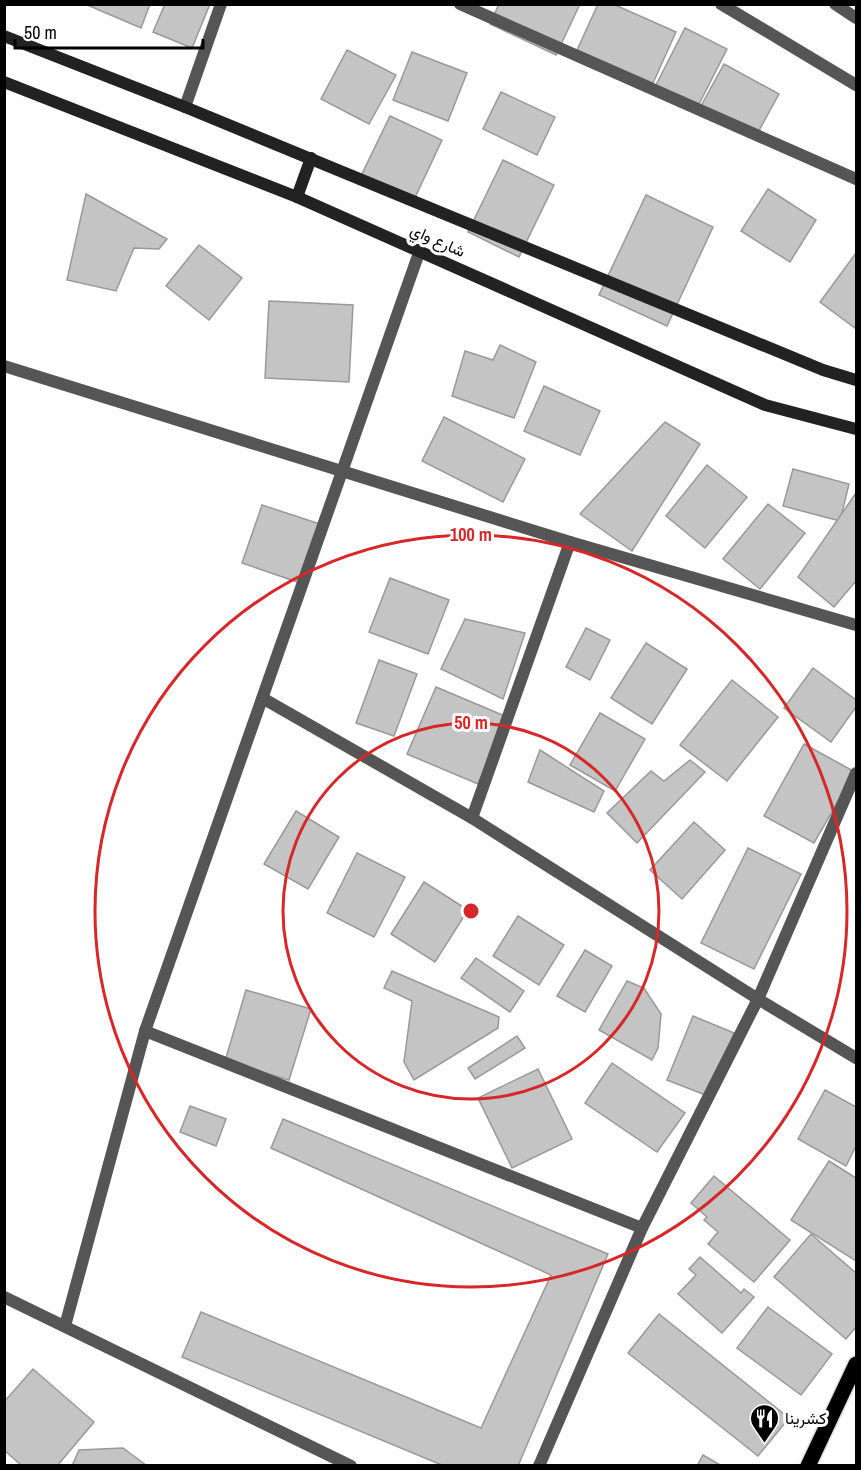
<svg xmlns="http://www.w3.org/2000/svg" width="861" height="1470" font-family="'Archivo Narrow',Vazirmatn,sans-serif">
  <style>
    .building { fill: #c4c4c4; stroke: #999; stroke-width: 1.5 }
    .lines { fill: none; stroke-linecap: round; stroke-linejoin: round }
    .primary-casing { stroke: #dbdbdb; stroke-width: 18 }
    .street { stroke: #555; stroke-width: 12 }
    .secondary { stroke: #222; stroke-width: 12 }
    .primary { stroke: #000; stroke-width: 15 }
    .ring { fill: none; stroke: #d62828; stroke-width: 3 }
    .labels { text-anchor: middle; stroke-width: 6; stroke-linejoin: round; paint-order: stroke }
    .street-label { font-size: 16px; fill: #000; stroke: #fff }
    .poi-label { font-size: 16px; fill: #000; stroke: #fff; text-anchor: start }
    .centre { fill: #d62828; stroke: #fff; stroke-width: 3 }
    .ring-label { font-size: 18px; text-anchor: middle; font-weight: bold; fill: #d62828; stroke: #fff; stroke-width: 6; stroke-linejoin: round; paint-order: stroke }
  </style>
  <rect width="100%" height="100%" fill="#fff"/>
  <g class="building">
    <polygon points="85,4 150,4 141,28"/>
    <polygon points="165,4 210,4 192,48 153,32"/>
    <polygon points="499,4 580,4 556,55 490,24"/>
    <polygon points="598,4 613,4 676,32 653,83 577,50"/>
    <polygon points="685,28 727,49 695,112 653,91"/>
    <polygon points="347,50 396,75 369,124 321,99"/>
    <polygon points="412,52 467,73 448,121 393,100"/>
    <polygon points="724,64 779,94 756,136 701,106"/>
    <polygon points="501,92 555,117 537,155 483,129"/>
    <polygon points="390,116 442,140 412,204 359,180"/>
    <polygon points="503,160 554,185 519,257 468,232"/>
    <polygon points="768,189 816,220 790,262 741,231"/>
    <polygon points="86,194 167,239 159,249 134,248 116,291 67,280"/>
    <polygon points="646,195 713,227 667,326 599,295"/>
    <polygon points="199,245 242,278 209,320 166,286"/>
    <polygon points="856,253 856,325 855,328 820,302"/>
    <polygon points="269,301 353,305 349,382 265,378"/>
    <polygon points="500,345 536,362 514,418 452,396 465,351 493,360"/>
    <polygon points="544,386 600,411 580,455 524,431"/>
    <polygon points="444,417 525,459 503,502 422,461"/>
    <polygon points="665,422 700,444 632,551 580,514"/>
    <polygon points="707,465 747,497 705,548 666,516"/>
    <polygon points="793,469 849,484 840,521 783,506"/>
    <polygon points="856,493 856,581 834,607 798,577"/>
    <polygon points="768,504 805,533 760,589 723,559"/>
    <polygon points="262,505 326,526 306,585 242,563"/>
    <polygon points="390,578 449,600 428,654 369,632"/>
    <polygon points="465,619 525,633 503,699 441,669"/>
    <polygon points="586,628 610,640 590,680 566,667"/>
    <polygon points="646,643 687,669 652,724 611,698"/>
    <polygon points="379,660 417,674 394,736 356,723"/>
    <polygon points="813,668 856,700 856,707 831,742 784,708"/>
    <polygon points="732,680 778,717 727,781 680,745"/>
    <polygon points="436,687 507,717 478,784 407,754"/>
    <polygon points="600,713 645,739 615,791 570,765"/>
    <polygon points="804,744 855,772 814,843 764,816"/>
    <polygon points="540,750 604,791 594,812 528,782"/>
    <polygon points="690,760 705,772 637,843 607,813 651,771 664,781"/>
    <polygon points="296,811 339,837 308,889 264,864"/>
    <polygon points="694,822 725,850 682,899 650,870"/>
    <polygon points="748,848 801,874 754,969 701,943"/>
    <polygon points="357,853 405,877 374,937 327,913"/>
    <polygon points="424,882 468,910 435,962 391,934"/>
    <polygon points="518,916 564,945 539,985 493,956"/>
    <polygon points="585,950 612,966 585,1012 557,996"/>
    <polygon points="476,958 524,991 510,1012 461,978"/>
    <polygon points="392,971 499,1017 498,1028 414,1080 404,1062 412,1001 384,988"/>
    <polygon points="627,981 644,988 661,1014 658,1048 652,1060 599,1030"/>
    <polygon points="246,990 311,1009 289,1080 225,1061"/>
    <polygon points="693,1016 734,1033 708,1096 667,1080"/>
    <polygon points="517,1036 525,1048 475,1079 468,1068"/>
    <polygon points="612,1063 685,1113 657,1152 585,1103"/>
    <polygon points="538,1069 572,1139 512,1168 478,1098"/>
    <polygon points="825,1090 856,1107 856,1146 846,1166 798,1139"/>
    <polygon points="190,1106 226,1119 216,1146 180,1132"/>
    <polygon points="283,1119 608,1254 518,1466 444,1466 182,1357 201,1312 481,1428 551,1275 271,1148"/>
    <polygon points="829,1161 856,1178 856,1261 791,1220"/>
    <polygon points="714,1176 790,1240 754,1282 708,1244 718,1232 704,1220 707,1217 691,1203"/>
    <polygon points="811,1234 856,1273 856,1327 846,1339 774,1277"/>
    <polygon points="700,1257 741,1293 744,1289 754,1297 722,1333 678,1294 696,1275 689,1269"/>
    <polygon points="768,1307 832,1354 801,1395 737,1348"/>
    <polygon points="659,1314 789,1418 758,1456 628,1353"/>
    <polygon points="33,1369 94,1422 57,1466 22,1466 4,1450 4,1402"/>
    <polygon points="123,1448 147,1466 72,1466 79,1450"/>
    <polygon points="703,1455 722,1466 697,1466"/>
  </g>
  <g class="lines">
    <defs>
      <polyline id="primary" points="808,1466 856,1364"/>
    </defs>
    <use href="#primary" class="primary-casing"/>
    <g class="street">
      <polyline points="460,4 856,179"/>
      <polyline points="721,4 856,85"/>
      <polyline points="835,4 856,18"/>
      <polyline points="185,107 221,4"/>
      <polyline points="4,366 570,542 856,625"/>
      <polyline points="264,699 472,818 758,999 856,1058"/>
      <polyline points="472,818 570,542"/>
      <polyline points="145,1031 642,1228"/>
      <polyline points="4,1297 351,1466"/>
      <polyline points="65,1326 145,1031 420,250"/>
      <polyline points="539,1466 642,1228 758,999 856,773"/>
    </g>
    <g class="secondary">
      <polyline points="4,36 185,107 823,370 856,380"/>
      <polyline points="4,82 297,197 765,405 856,429"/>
      <polyline points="297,197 311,158"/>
    </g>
    <use href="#primary" class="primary"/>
  </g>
  <g class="ring">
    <circle cx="471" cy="911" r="188"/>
    <circle cx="471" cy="911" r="376"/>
  </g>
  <defs>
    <symbol id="restaurant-pin" viewBox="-11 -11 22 30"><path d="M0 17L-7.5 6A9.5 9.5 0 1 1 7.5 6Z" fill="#000" stroke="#fff"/><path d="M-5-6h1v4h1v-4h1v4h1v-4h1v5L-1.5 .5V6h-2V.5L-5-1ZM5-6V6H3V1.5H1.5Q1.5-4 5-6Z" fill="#fff"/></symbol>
  </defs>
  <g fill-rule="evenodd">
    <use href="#restaurant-pin" x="748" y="1402" width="33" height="45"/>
  </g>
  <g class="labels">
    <g class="street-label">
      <text transform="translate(438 240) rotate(24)" y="6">شارع واي</text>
    </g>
    <g class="poi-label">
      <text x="785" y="1424">كشرينا</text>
    </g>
  </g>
  <circle cx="471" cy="911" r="9" class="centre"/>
  <g class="ring-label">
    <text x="471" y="541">100 m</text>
    <text x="471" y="729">50 m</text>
  </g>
  <rect width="861" height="1470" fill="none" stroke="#000000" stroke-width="12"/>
  <path d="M15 39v9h188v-9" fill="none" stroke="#000000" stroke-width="3"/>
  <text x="24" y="39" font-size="18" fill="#000000" stroke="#ffffff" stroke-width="4.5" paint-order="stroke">50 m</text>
</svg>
